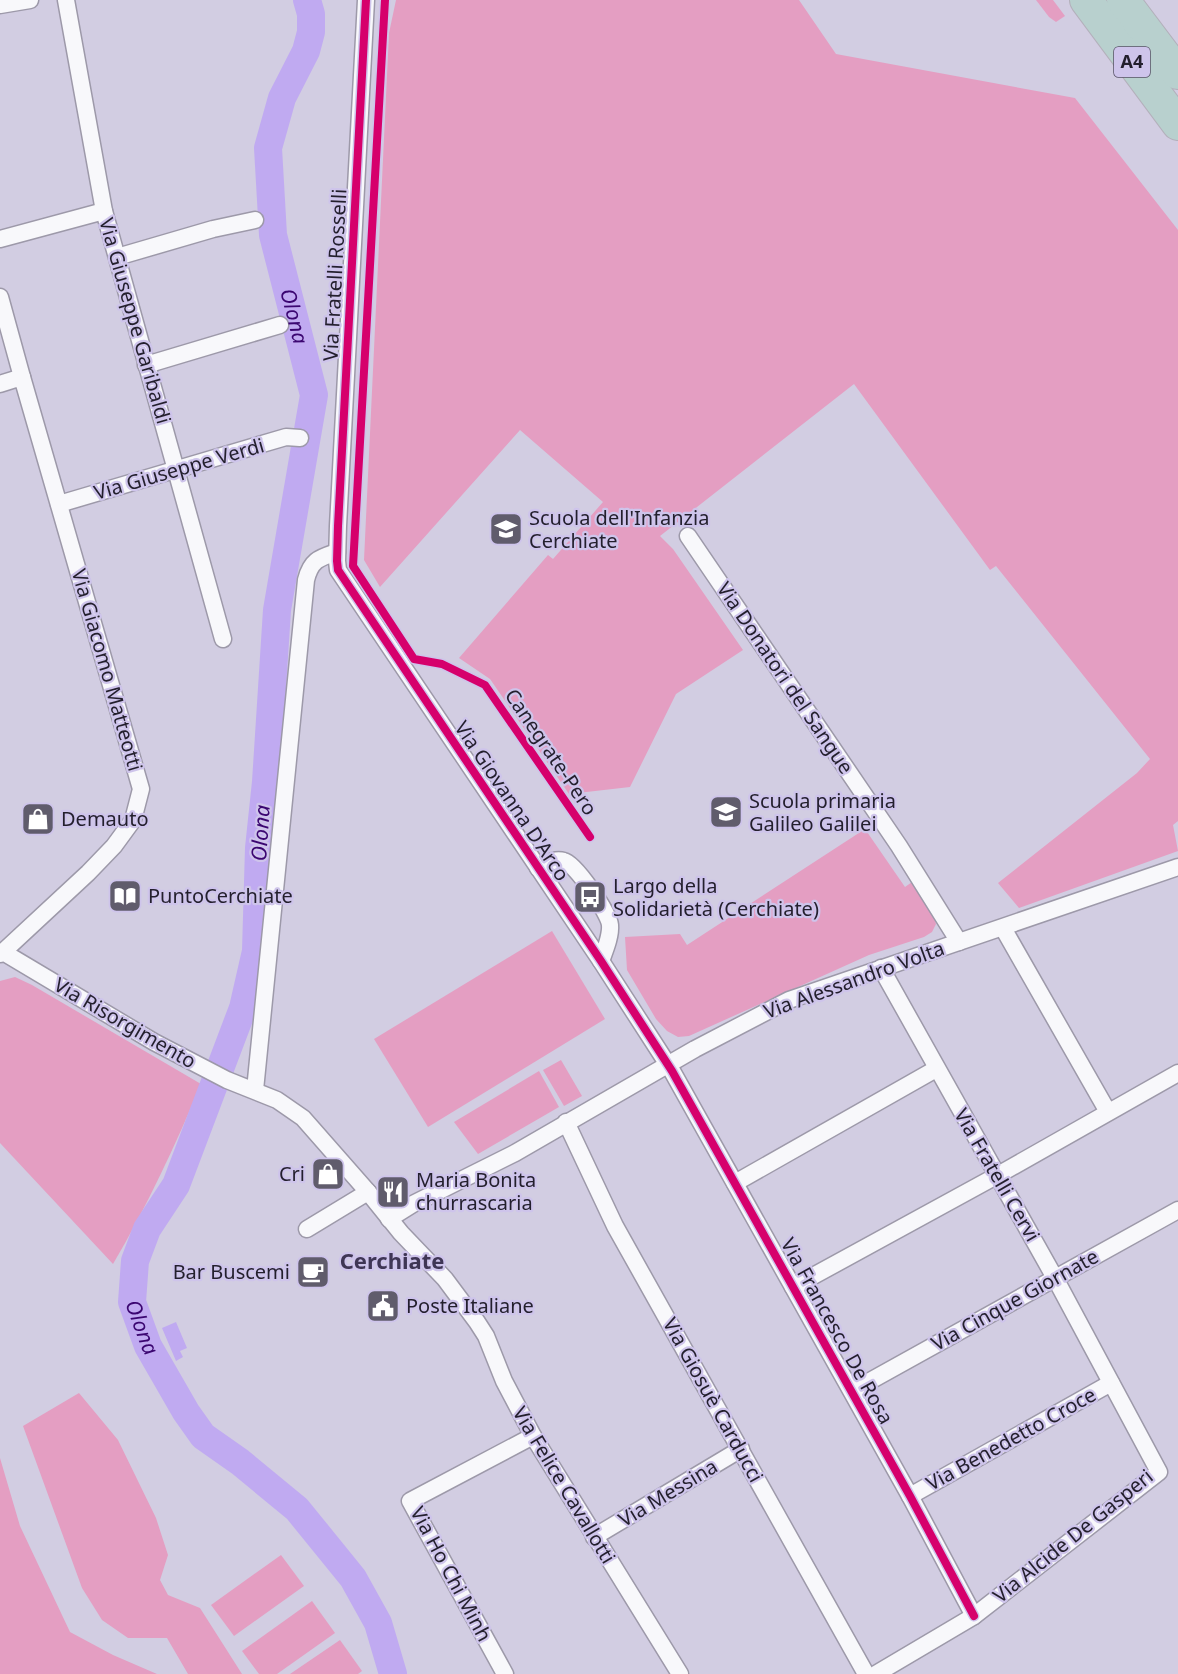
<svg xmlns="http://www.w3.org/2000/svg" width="1178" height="1674" font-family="'Noto Sans',sans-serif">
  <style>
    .green { fill: #e49ec2 }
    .water { fill: #c0aaf1 }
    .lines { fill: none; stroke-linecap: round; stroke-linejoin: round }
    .river { stroke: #c0aaf1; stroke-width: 28 }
    .minor-casing { stroke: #9d99a9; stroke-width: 19 }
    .motorway-casing { stroke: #b3b0bb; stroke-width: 34 }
    .minor { stroke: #f8f8fb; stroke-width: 16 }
    .motorway { stroke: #b8d0ce; stroke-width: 32 }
    .cycleway-casing { stroke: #cec4eb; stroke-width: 11 }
    .cycleway { stroke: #d6006c; stroke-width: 8 }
    .labels { text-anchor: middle; stroke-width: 4.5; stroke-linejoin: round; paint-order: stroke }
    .shield { fill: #cec4eb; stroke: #565066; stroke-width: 1.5 }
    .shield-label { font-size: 18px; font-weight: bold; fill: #231f2d }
    .street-label { font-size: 20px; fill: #231f2d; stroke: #cec4eb }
    .poi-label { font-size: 20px; fill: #231f2d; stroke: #cec4eb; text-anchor: start }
    .water-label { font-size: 21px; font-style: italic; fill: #3b0671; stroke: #cec4eb }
    .quarter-label { font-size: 22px; font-weight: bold; fill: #3f3655; stroke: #cec4eb }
  </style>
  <rect width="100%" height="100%" fill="#d2cde2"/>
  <g class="green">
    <polygon points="396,0 799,0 836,54 1075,98 1178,230 1178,821 1173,825 1178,851 1019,908 998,883 1137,773 1150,759 996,566 990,570 854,384 660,536 673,549 743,650 676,694 630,787 569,794 490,679 459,658 548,555 553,559 603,502 520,430 380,587 364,560 389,33"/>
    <polygon points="1036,0 1053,0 1065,16 1056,22 1049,17"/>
    <polygon points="865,829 905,887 912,882 933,914 936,924 932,932 924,937 869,955 689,1036 678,1037 667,1031 656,1019 627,970 625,937 680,934 687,945"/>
    <polygon points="552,931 605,1019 428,1127 374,1039"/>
    <path d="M15 977 32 985 201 1084C175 1146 147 1206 113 1264L0 1143V981Z"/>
    <polygon points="561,1060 582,1096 564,1106 543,1070"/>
    <polygon points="539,1071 559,1107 478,1154 454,1122"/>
    <polygon points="79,1393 118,1440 156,1518 168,1555 160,1580 168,1595 200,1608 242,1674 188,1674 167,1638 128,1638 102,1620 82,1588 23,1426"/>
    <polygon points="0,1458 20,1526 70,1632 113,1655 157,1674 0,1674"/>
    <polygon points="281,1555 304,1586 234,1636 211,1605"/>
    <polygon points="312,1601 335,1633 277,1674 259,1674 242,1651"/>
    <polygon points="340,1640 362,1671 358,1674 290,1674"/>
  </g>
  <polygon class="water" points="176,1322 187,1348 180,1351 183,1357 176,1361 162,1328"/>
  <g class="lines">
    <path class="river" id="s1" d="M307 0 311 14V32L306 51 282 98 268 148 273 235 314 395 277 610 266 782 259 848 256 951 243 1008 176 1185 147 1229 135 1261 132 1302 148 1346 186 1412 203 1436 240 1462 297 1509 353 1578 378 1623 393 1674"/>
    <defs>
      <g id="minor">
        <polyline points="66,0 104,211 223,639"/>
        <polyline points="366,0 338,526 337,561 338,570 601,961 672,1071 910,1496 974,1616"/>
        <polyline points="0,5 30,0"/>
        <polyline points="0,239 104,211"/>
        <polyline points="117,257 213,229 255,220"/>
        <polyline points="0,297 22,377"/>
        <polyline points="146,365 280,325"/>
        <polyline points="0,384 22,377 141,789 133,820 114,846 88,873 3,952"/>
        <polyline points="59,504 286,437 300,438"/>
        <polyline points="688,536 899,846 959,942"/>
        <path d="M538 868C547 864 554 858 564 861 575 863 609 913 610 925 611 936 605 950 601 961"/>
        <polyline points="1003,928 1108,1112"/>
        <polyline points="0,954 3,952 154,1042 227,1080 277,1100 303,1118 368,1192 401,1233 445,1279 477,1322 486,1336 504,1381 533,1436 680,1674"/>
        <path d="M255 1090 306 580C311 560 319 558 337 552"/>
        <polyline points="566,1122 615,1226 866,1674"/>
        <polyline points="735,1183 936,1069"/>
        <polyline points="389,1219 413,1204 515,1153 695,1049 789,1000 1178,867"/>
        <polyline points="307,1229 368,1192"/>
        <polyline points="793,1287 998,1175 1178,1073"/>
        <polyline points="852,1391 1178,1210"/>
        <polyline points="910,1496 1111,1383"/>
        <polyline points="594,1537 741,1449"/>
        <polyline points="505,1674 410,1501 533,1436"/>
        <polyline points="876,1674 974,1616 1159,1472 1055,1278 881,968"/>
      </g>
      <g id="motorway">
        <polyline points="1086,0 1178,124"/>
        <polyline points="1123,0 1178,73"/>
      </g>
    </defs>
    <use href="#minor" class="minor-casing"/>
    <use href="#motorway" class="motorway-casing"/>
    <use href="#minor" class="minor"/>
    <use href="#motorway" class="motorway"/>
    <defs>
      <g id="cycleway">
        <polyline points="366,0 338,526 337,561 338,570 601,961 672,1071 910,1496 974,1616"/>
        <polyline points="385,0 353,566 414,659 442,664 485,685 590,837"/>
      </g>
    </defs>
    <use href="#cycleway" class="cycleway-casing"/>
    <use href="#cycleway" class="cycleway"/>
  </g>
  <defs>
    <symbol id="school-square" viewBox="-11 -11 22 22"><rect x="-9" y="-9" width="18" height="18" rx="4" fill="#605c6c" stroke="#cec4eb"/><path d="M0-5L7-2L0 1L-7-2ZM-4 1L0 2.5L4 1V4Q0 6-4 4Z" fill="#fff"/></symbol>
    <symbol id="shop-square" viewBox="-11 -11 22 22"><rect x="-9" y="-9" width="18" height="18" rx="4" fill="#605c6c" stroke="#cec4eb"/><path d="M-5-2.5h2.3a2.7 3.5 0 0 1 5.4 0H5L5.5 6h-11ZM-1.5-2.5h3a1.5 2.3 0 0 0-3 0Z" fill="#fff"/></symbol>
    <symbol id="library-square" viewBox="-11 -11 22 22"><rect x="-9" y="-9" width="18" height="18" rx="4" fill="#605c6c" stroke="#cec4eb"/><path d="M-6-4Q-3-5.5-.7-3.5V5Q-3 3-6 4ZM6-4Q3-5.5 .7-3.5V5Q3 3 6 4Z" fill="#fff"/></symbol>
    <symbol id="bus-square" viewBox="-11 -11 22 22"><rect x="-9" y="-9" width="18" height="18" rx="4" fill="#605c6c" stroke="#cec4eb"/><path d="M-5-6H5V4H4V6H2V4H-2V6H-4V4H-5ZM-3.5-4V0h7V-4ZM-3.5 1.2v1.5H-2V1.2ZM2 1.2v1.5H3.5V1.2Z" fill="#fff"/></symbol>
    <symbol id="restaurant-square" viewBox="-11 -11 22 22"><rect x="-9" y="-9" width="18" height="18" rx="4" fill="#605c6c" stroke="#cec4eb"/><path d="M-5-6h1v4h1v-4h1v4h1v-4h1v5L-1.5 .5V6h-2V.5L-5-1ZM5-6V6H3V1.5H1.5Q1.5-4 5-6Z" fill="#fff"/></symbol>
    <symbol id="cafe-square" viewBox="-11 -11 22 22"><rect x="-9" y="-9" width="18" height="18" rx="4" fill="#605c6c" stroke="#cec4eb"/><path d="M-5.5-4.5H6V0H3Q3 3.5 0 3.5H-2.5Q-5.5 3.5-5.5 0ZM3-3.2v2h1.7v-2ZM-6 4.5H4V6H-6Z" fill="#fff"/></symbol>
    <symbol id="civic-square" viewBox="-11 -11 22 22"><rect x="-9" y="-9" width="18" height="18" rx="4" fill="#605c6c" stroke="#cec4eb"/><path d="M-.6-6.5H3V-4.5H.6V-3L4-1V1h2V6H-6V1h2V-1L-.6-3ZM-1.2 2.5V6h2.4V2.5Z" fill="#fff"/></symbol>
  </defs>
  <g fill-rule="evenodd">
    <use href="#school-square" x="487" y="510" width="38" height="38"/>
    <use href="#school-square" x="707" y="793" width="38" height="38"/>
    <use href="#shop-square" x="19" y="800" width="38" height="38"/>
    <use href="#library-square" x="106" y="877" width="38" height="38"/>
    <use href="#bus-square" x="571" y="878" width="38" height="38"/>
    <use href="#shop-square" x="309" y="1155" width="38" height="38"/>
    <use href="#restaurant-square" x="374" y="1173" width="38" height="38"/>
    <use href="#cafe-square" x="294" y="1253" width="38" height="38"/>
    <use href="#civic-square" x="364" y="1287" width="38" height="38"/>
  </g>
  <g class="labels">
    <rect class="shield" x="1114" y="47" width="36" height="30" rx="4.5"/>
    <g class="shield-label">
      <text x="1132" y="68">A4</text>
    </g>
    <g class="street-label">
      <text transform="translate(335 275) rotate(-87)" y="7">Via Fratelli Rosselli</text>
      <text transform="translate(135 321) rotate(74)" y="7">Via Giuseppe Garibaldi</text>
      <text transform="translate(179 469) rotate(-16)" y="7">Via Giuseppe Verdi</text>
      <text transform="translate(107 670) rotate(74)" y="7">Via Giacomo Matteotti</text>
      <text transform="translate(785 678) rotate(56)" y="7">Via Donatori del Sangue</text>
      <text transform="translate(551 752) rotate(56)" y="7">Canegrate-Pero</text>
      <text transform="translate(512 801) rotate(56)" y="7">Via Giovanna D'Arco</text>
      <text transform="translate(854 980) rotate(-20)" y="7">Via Alessandro Volta</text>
      <text transform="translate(125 1023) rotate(30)" y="7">Via Risorgimento</text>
      <text transform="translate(997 1175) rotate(60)" y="7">Via Fratelli Cervi</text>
      <text transform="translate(1015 1300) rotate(-29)" y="7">Via Cinque Giornate</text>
      <text transform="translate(837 1331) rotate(61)" y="7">Via Francesco De Rosa</text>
      <text transform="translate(713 1400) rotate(61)" y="7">Via Giosuè Carducci</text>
      <text transform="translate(1011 1439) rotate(-29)" y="7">Via Benedetto Croce</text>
      <text transform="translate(564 1485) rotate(59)" y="7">Via Felice Cavallotti</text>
      <text transform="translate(668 1493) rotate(-31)" y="7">Via Messina</text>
      <text transform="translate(1073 1536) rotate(-39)" y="7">Via Alcide De Gasperi</text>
      <text transform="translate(451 1574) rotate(62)" y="7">Via Ho Chi Minh</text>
    </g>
    <g class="poi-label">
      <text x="529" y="525">Scuola dell'Infanzia<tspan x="529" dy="23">Cerchiate</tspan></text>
      <text x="749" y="808">Scuola primaria<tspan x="749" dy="23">Galileo Galilei</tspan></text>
      <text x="61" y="826">Demauto</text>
      <text x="613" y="893">Largo della<tspan x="613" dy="23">Solidarietà (Cerchiate)</tspan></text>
      <text x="148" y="903">PuntoCerchiate</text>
      <text x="305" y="1181" text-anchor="end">Cri</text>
      <text x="416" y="1187">Maria Bonita<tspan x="416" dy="23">churrascaria</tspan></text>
      <text x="290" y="1279" text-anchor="end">Bar Buscemi</text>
      <text x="406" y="1313">Poste Italiane</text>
    </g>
    <g class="water-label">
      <text dy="7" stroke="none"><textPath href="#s1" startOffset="328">Olona</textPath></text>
      <text transform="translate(261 833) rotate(-86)" y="7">Olona</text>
      <text dy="7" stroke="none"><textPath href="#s1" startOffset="1372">Olona</textPath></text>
    </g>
    <g class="quarter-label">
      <text x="392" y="1269">Cerchiate</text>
    </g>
  </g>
</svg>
